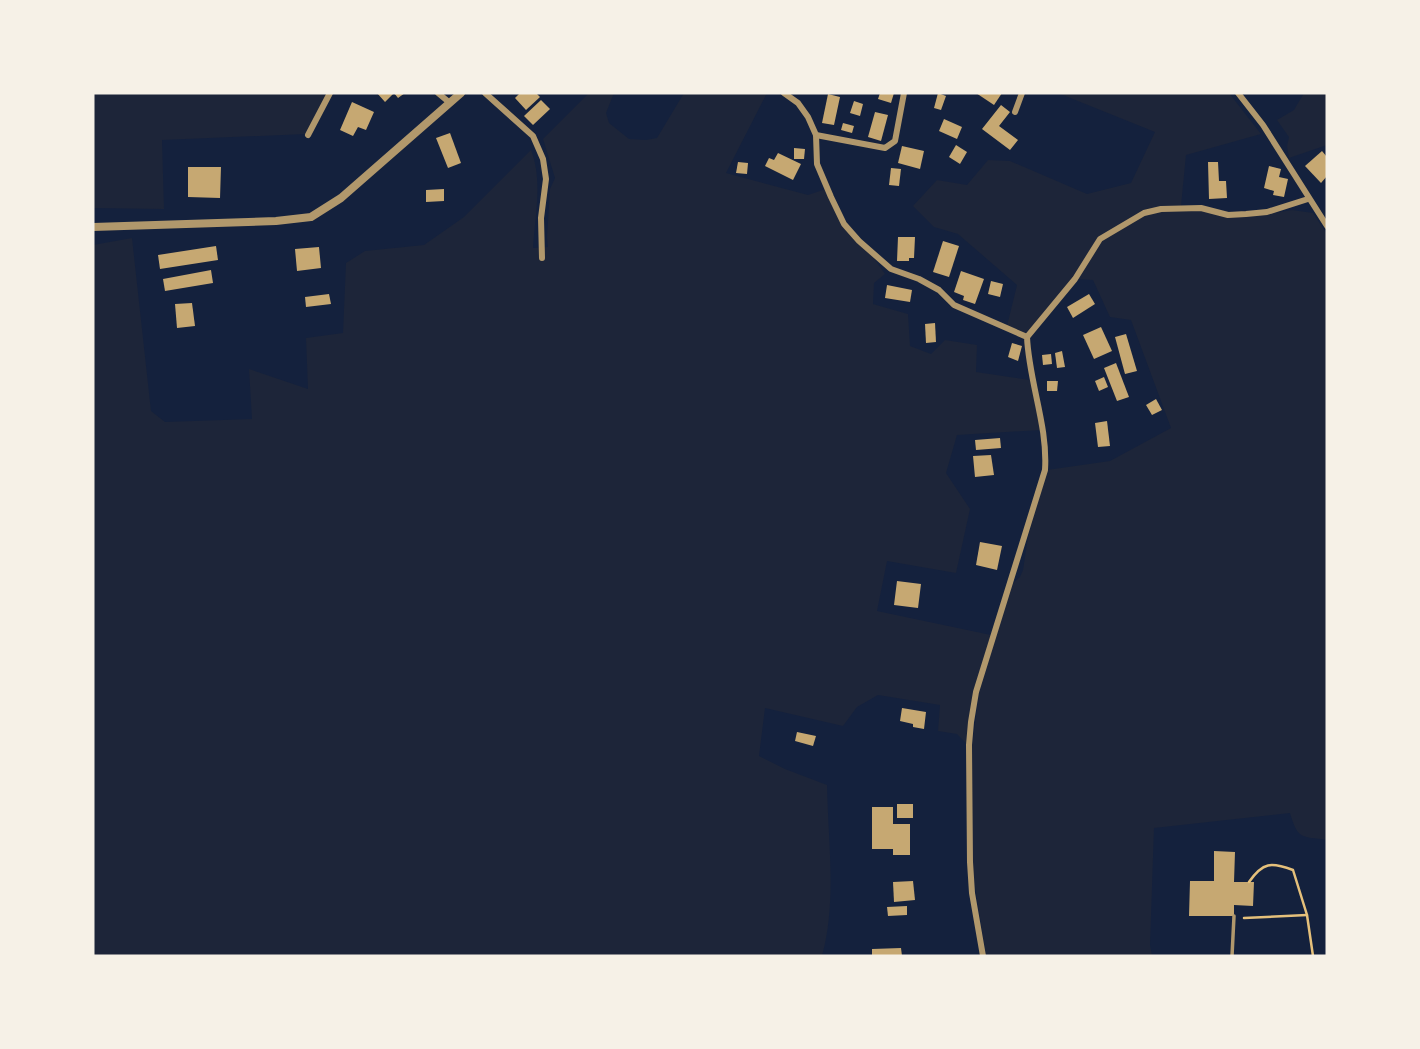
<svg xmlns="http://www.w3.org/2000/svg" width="1420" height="1049" font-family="'Noto Sans',sans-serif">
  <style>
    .green { fill: #1d2539 }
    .building { fill: #c6a872 }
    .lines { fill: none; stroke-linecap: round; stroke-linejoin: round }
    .path { stroke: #e5c07b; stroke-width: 2.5 }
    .service { stroke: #b1986c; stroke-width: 3.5 }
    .minor { stroke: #b1986c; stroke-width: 6 }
    .tertiary { stroke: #b1986c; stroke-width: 8 }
  </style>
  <rect width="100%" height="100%" fill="#14213d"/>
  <g class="green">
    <polygon points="93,93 328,93 306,134 162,140 164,209 93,208"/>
    <path d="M589 93H614L606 113 609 123 629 139 646 140 657 138 684 93H767L726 173 808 195 826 189 843 225 871 254 885 274 874 283 873 304 908 314 910 346 931 354 945 340 977 345 976 372 1030 380 1041 430 957 435 946 473 970 509 956 573 887 561 877 611 991 635 973 692 967 744 957 734 938 731 940 705 878 695 857 707 843 726 765 708 759 756 785 769 827 785C828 841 837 902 822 956H93V245L132 238 151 411 165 422 252 419 249 369 308 389 306 338 343 333 346 263 365 251 424 245 464 217 531 150C543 181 535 215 533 248L548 247 547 237 550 189 555 178 543 139Z"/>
    <polygon points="1058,93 1229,93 1261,134 1186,155 1181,206 1161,207 1099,238 1074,278 1026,335 1007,326 1017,285 958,234 934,227 913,206 937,180 967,185 988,160 1010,161 1087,194 1131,183 1155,132"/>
    <polygon points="1304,93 1327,93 1327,145 1289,158 1287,146 1289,137 1277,120 1294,110"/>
    <path d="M1201 210 1268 214 1292 210 1313 213 1327 234V840C1301 836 1298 840 1290 813L1154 828 1150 945 1152 956H986L973 873 972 746 979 693 1008 596 1012 584 1020 577 1023 570 1028 537 1047 470 1110 461 1171 428 1131 320 1110 317 1093 280 1077 279 1101 240 1145 215 1162 211Z"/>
  </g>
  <g class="building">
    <polygon points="377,93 405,93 398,98 394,93 385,102"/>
    <polygon points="520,93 536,93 540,97 526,110 515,98"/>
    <polygon points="880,93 894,93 891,103 878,99"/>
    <polygon points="938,93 946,96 941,110 934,108"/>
    <polygon points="976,93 1002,93 994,105"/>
    <polygon points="828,94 840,97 834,125 822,123"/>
    <polygon points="541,100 550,109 533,125 524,116"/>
    <polygon points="854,101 863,104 860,116 850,113"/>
    <polygon points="352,102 374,112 366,130 358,127 353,136 340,130"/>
    <polygon points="1001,105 1010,112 999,126 1018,140 1010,150 982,129"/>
    <polygon points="875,112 888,115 881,141 868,137"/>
    <polygon points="944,119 962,127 957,139 939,131"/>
    <polygon points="843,123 854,126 852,133 841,130"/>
    <polygon points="450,133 461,163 448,168 436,138"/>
    <polygon points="956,145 967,152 960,164 949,157"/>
    <polygon points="902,146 924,151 920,169 898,163"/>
    <polygon points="794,148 805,149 804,159 794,159"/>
    <polygon points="1322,151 1327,157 1327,176 1321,183 1305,166"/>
    <polygon points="778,153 801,164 793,180 765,166 769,158 774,160"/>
    <polygon points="738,162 748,163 747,174 736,173"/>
    <polygon points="1208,162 1218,162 1219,181 1226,181 1227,198 1209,199"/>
    <polygon points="1269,166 1281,169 1279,177 1288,179 1284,197 1273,195 1274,191 1264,188"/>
    <polygon points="188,167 221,167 220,198 188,197"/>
    <polygon points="891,168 901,169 899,186 889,185"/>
    <polygon points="444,189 444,201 426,202 426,190"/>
    <polygon points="898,237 915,237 914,258 909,258 909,261 897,261"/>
    <polygon points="943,241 959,246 949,277 933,272"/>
    <polygon points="216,246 218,260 160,269 158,255"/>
    <polygon points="319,247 321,268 297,271 295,249"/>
    <polygon points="211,270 213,283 165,291 163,279"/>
    <polygon points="961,271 984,279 975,304 963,300 964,296 954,292"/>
    <polygon points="991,281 1003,284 1000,297 988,294"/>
    <polygon points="887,285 912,290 910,302 885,298"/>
    <polygon points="329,294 331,304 306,307 305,297"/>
    <polygon points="1089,294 1095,304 1073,318 1067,307"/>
    <polygon points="192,303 195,326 177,328 175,304"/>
    <polygon points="935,323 936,342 926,343 925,324"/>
    <polygon points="1101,327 1112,351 1094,359 1083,335"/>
    <polygon points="1126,334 1137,371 1125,374 1115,337"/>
    <polygon points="1012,343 1022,346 1018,361 1008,357"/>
    <polygon points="1062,351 1065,367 1057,368 1055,353"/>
    <polygon points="1051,354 1052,364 1043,365 1042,355"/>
    <polygon points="1116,363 1129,397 1117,401 1104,368"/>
    <polygon points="1104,377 1108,387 1099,391 1095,381"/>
    <polygon points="1047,381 1058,381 1057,391 1047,391"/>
    <polygon points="1156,399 1162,410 1152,415 1146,405"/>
    <polygon points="1107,421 1110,446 1098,447 1095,423"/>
    <polygon points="1000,438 1001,448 976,450 975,440"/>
    <polygon points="991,455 994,475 975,477 973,456"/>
    <polygon points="980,542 1002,546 997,570 976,565"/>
    <polygon points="897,581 921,584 918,608 894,605"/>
    <polygon points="902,708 926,712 924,729 913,727 913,724 900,721"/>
    <polygon points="797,732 816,736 813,746 795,741"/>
    <rect x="897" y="804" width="16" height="14"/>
    <polygon points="872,807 893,807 893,824 910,824 910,855 893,855 893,849 872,849"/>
    <polygon points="1214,851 1235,852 1234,882 1254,882 1253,906 1234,905 1234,916 1189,916 1190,881 1214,881"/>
    <polygon points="913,881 915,900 894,902 893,882"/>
    <polygon points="907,906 907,915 888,916 887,907"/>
    <polygon points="901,948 902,956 872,956 872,949"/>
  </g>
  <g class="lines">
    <g class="path">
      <path d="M1249 882C1263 862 1271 862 1293 870L1307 915 1313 956"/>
      <polyline points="1244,918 1307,915"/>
    </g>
    <polyline class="service" points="1232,956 1234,916"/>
    <g class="minor">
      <polyline points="438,93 450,103"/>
      <polyline points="485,93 533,136 543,159 546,179 541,218 542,258"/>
      <path d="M784 93 798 103 808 117 816 135 817 164 831 197 844 224 859 241 891 269 919 279 939 290 954 305 1027 337C1029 382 1048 426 1045 470L976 692 971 722 969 745 970 862 972 893 983 956"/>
      <polyline points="1238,93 1263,125 1327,226"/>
      <polyline points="1015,112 1022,93"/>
      <polyline points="308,135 330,93"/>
      <polyline points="816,135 885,148 895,141 904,93"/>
      <polyline points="1027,337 1075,279 1100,239 1144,213 1161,209 1201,208 1228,215 1246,214 1267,212 1308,199"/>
    </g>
    <polyline class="tertiary" points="93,227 276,221 311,217 341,198 461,93"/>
  </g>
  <rect width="1420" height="1049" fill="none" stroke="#f6f1e7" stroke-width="189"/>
</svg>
